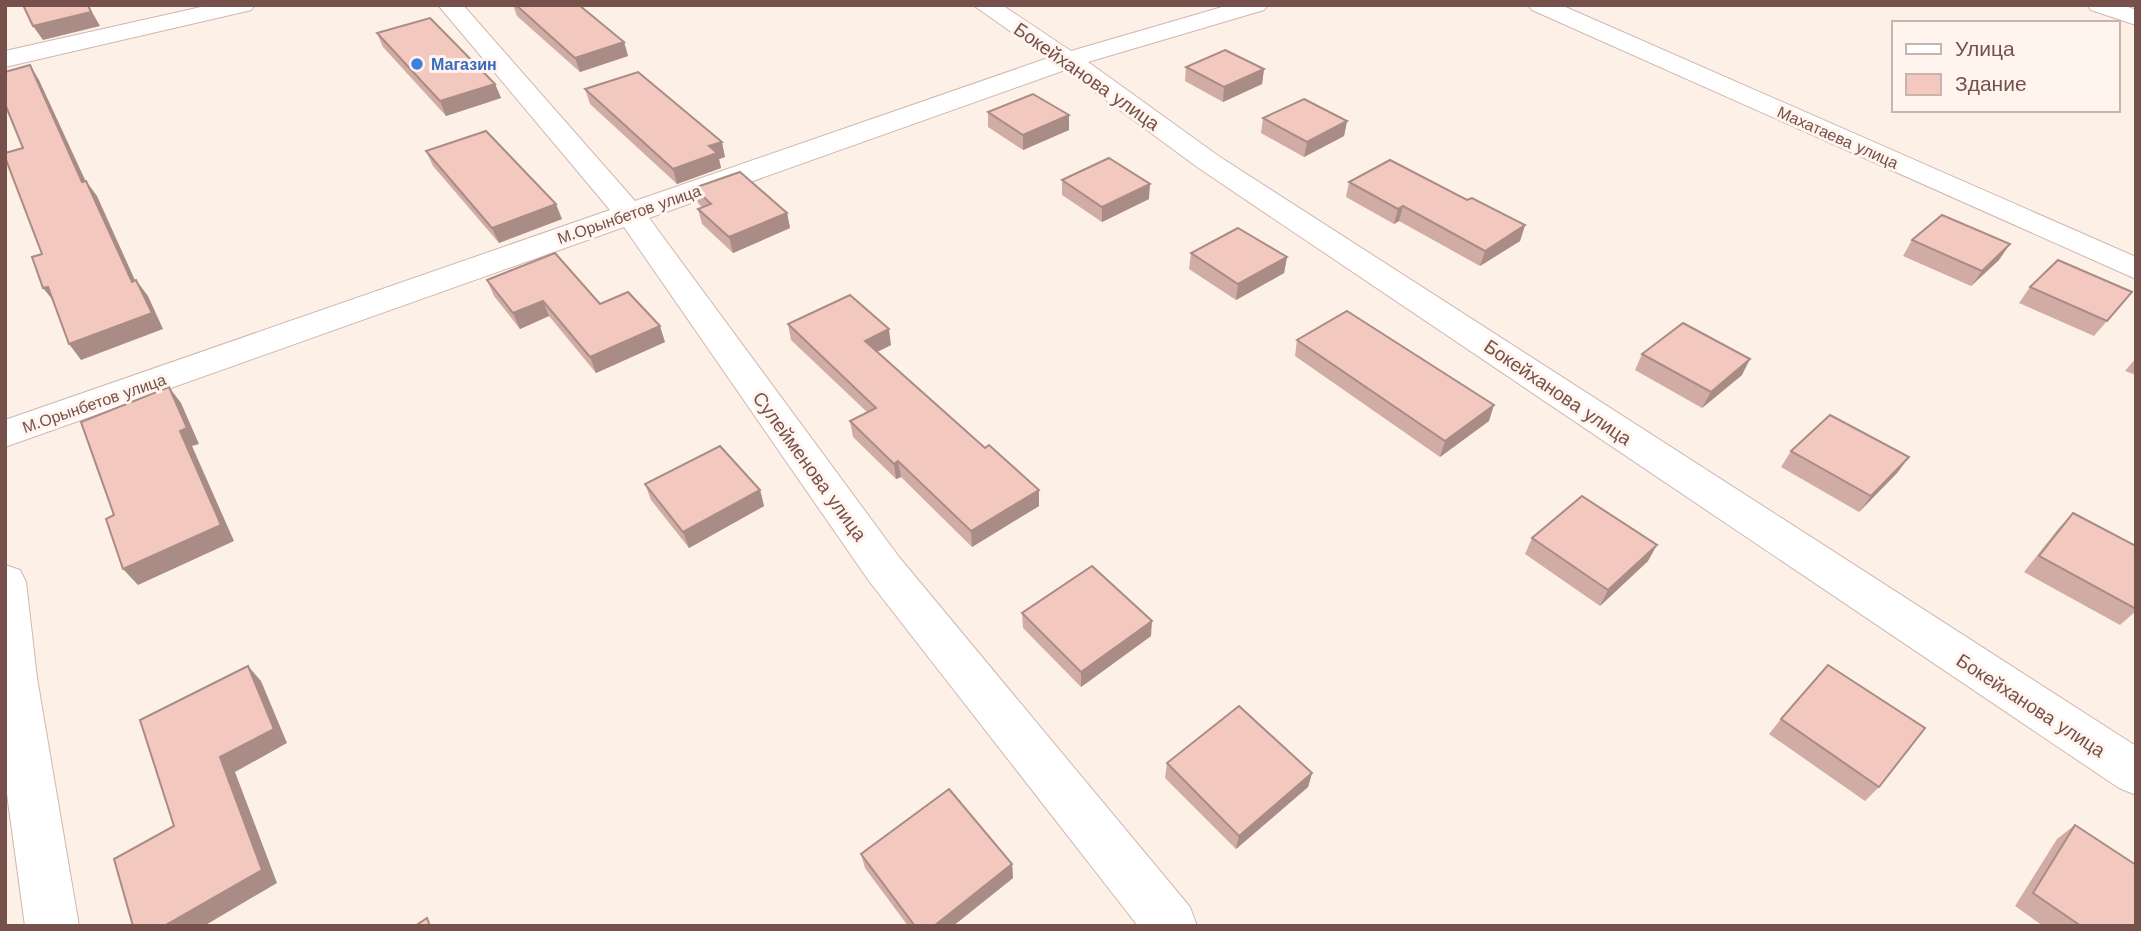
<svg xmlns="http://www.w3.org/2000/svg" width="2141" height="931" font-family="'Work Sans',sans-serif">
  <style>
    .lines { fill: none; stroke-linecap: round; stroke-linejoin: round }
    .minor-casing { stroke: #d0b7af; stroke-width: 2 }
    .minor { fill: #fff; fill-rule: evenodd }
    .wall { fill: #d0aca4 }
    .shaded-wall { fill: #a98c86 }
    .building { fill: #f2c8bf; stroke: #a98c86; stroke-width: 2 }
    .shop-dot { fill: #3f7fe0; stroke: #fff4ee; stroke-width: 2.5 }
    .labels { text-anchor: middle; stroke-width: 6; stroke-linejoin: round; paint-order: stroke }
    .far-shop-label { font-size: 16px; font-weight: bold; fill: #366cbe; stroke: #fff4ee; text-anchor: start }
    .far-street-label { font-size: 16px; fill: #76514b; stroke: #fff4ee }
    .street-label { font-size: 19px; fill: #76514b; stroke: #fff4ee }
  </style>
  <rect width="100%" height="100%" fill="#fcf0e7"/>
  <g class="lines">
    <defs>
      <g id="minor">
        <polygon points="210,5 255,5 251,10 243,12 5,67 5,51"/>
        <polygon points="438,5 463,5 635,201 1048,58 973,5 1002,5 1071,51 1229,5 1268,5 1264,10 1088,62 1220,157 2136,746 2136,795 2119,788 1200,169 1065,70 649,218 899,557 1190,907 1197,926 1138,926 869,581 624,227 5,447 5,420 610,210"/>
        <polygon points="1528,5 1561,5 2136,257 2136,279 1532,10"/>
        <polygon points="2087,5 2123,5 2136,10 2136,25 2091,10"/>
        <polygon points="5,565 20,570 26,582 37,678 79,926 25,926 5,779"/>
      </g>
    </defs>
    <use href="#minor" class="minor-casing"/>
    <use href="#minor" class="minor"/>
  </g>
  <g class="wall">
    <polygon points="513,5 579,5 624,42 628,56 580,72 517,16"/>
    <polygon points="377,33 495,84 501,98 446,116 383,47"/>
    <polygon points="1186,67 1264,69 1262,84 1223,102 1185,81"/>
    <polygon points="585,89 725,157 719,159 721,168 677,184 590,104"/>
    <polygon points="988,112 1069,115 1069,130 1023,150 988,127"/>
    <polygon points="1263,118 1347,121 1344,136 1304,157 1261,133"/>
    <polygon points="426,151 562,219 499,243 433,166"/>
    <polygon points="1062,180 1149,199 1102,222 1062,195"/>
    <polygon points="1349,182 1467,200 1525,225 1520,241 1480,266 1399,221 1394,224 1346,197"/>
    <polygon points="694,188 787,213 790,228 733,253 702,224 698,209 702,207 698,203"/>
    <polygon points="1912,240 1999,260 1971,286 1903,256"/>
    <polygon points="1191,253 1287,257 1284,273 1236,300 1189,269"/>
    <polygon points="487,280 600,304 665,342 596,373 549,316 520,329 494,296"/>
    <polygon points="2030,287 2119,307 2094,336 2019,303"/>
    <polygon points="788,324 891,345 877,352 985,448 1039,490 1039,506 972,547 901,477 896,479 853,437 850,421 867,412 791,340"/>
    <polygon points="1297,340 1489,421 1440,457 1295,356"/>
    <polygon points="1642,354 1742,375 1702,408 1635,370"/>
    <polygon points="2136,358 2136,375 2125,371"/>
    <polygon points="1791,451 1909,457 1897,473 1859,512 1781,467"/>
    <polygon points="645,484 760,490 764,506 689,548 651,500"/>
    <polygon points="2073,513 2136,546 2136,611 2120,625 2024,572 2058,529"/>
    <polygon points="1532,538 1648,561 1600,606 1525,554"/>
    <polygon points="1022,613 1151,636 1081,687 1023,628"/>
    <polygon points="1781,719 1879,787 1865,801 1769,734"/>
    <polygon points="1167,763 1312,773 1308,787 1236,849 1165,778"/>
    <polygon points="2075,825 2136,926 2043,926 2015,906 2057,839"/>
    <polygon points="861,854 1012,864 1013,878 953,926 908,926 865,868"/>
  </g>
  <g class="shaded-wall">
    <polygon points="88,5 100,26 43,40 33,26"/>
    <polygon points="624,42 628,56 580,72 575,58"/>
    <polygon points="30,65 39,80 93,197 82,182"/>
    <polygon points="1264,69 1262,84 1223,102 1224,87"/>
    <polygon points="495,84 501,98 446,116 440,101"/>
    <polygon points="1069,115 1069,130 1023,150 1023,135"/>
    <polygon points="1347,121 1344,136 1304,157 1307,142"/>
    <polygon points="722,142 725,157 719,159 721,168 677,184 673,169 709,146"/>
    <polygon points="86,181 97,196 143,298 132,282"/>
    <polygon points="1150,184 1149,199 1102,222 1102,207"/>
    <polygon points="556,204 562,219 499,243 492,228"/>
    <polygon points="1403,206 1399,221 1394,224 1398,209"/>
    <polygon points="787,213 790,228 733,253 729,237"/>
    <polygon points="1525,225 1520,241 1480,266 1485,251"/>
    <polygon points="2010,244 1999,260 1971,286 1982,271"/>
    <polygon points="1287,257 1284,273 1236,300 1238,284"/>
    <polygon points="136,280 148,296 163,329 81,360 69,344"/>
    <polygon points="48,287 56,304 43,288"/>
    <polygon points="543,301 549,316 520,329 513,313"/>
    <polygon points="660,326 665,342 596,373 590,357"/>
    <polygon points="889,329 891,345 867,357 865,341"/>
    <polygon points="1750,359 1742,375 1702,408 1711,392"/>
    <polygon points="169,387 181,403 199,444 192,446 234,541 138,585 123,569"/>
    <polygon points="1494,405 1489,421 1440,457 1445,441"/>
    <polygon points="1909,457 1897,473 1859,512 1871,496"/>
    <polygon points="898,461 901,477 896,479 894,464"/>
    <polygon points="760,490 764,506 689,548 683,532"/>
    <polygon points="1039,490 1039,506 972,547 971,531"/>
    <polygon points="1657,545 1648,561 1600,606 1608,590"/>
    <polygon points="1152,621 1151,636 1081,687 1081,672"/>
    <polygon points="248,666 261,681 287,743 235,772 277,883 204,926 164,926 220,757"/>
    <polygon points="1312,773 1308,787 1236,849 1239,836"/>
    <polygon points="1012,864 1013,878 953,926 934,926"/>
  </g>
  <g class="building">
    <polygon points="23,5 88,5 91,12 33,26"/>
    <polygon points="516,5 579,5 624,42 575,58"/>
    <polygon points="430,18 495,84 440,101 377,33"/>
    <polygon points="1225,50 1264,69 1224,87 1186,67"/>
    <polygon points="30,65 82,182 86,181 132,282 136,280 152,313 69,344 48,287 43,288 32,257 42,254 5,157 5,153 23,148 5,104 5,72"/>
    <polygon points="638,72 722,142 709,146 717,153 673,169 585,89"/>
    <polygon points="1033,94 1069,115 1023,135 988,112"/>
    <polygon points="1304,99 1347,121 1307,142 1263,118"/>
    <polygon points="486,131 556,204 492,228 426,151"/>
    <polygon points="1109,158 1150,184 1102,207 1062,180"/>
    <polygon points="1390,160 1467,200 1472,198 1525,225 1485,251 1403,206 1398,209 1349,182"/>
    <polygon points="740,172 787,213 729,237 698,209 711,204 694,188"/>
    <polygon points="1942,215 2010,244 1982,271 1912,240"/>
    <polygon points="1238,228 1287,257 1238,284 1191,253"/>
    <polygon points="555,253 600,304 628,292 660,326 590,357 543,301 513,313 487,280"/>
    <polygon points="2058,260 2132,292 2107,321 2030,287"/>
    <polygon points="850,295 889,329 865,341 985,448 989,445 1039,490 971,531 898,461 894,464 850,421 876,408 788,324"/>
    <polygon points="1347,311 1494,405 1445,441 1297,340"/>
    <polygon points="1683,323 1750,359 1711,392 1642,354"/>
    <polygon points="169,387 187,428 180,431 221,525 123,569 106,519 114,515 81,422"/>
    <polygon points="1830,415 1909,457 1871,496 1791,451"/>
    <polygon points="720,446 760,490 683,532 645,484"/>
    <polygon points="1582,496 1657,545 1608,590 1532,538"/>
    <polygon points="2073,513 2136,546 2136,609 2039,556"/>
    <polygon points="1092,566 1152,621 1081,672 1022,613"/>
    <polygon points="1828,665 1925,728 1879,787 1781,719"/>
    <polygon points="248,666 274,729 220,757 262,870 164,926 133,926 114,859 174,826 140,720"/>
    <polygon points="1239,706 1312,773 1239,836 1167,763"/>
    <polygon points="949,789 1012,864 934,926 915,926 861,854"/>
    <polygon points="2075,825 2136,865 2136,926 2081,926 2033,893"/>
    <polygon points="427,918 430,926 415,926"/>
  </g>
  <circle class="shop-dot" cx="417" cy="64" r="7"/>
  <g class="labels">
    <g class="far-shop-label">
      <text x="431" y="70">Магазин</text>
    </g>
    <g class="far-street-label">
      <text transform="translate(1838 137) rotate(24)" y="6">Махатаева улица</text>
      <text transform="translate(629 214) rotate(-19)" y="6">М.Орынбетов улица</text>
      <text transform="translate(94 403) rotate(-19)" y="6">М.Орынбетов улица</text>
    </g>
    <g class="street-label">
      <text transform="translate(1087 76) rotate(35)" y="7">Бокейханова улица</text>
      <text transform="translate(1558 392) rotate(34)" y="7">Бокейханова улица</text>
      <text transform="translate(810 466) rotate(54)" y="7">Сулейменова улица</text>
      <text transform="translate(2031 705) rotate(33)" y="7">Бокейханова улица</text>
    </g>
  </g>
  <rect width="2141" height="931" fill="none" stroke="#76514b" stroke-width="14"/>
  <rect x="1892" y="21" width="228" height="91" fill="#fff4ee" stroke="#c8b3ad" stroke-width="2"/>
  <rect x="1906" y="44" width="35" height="10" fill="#ffffff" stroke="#c8b3ad" stroke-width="2"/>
  <text x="1955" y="56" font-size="21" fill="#76514b">Улица</text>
  <rect x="1906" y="74" width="35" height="21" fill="#f2c8bf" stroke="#c8b3ad" stroke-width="2"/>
  <text x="1955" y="91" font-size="21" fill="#76514b">Здание</text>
</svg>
